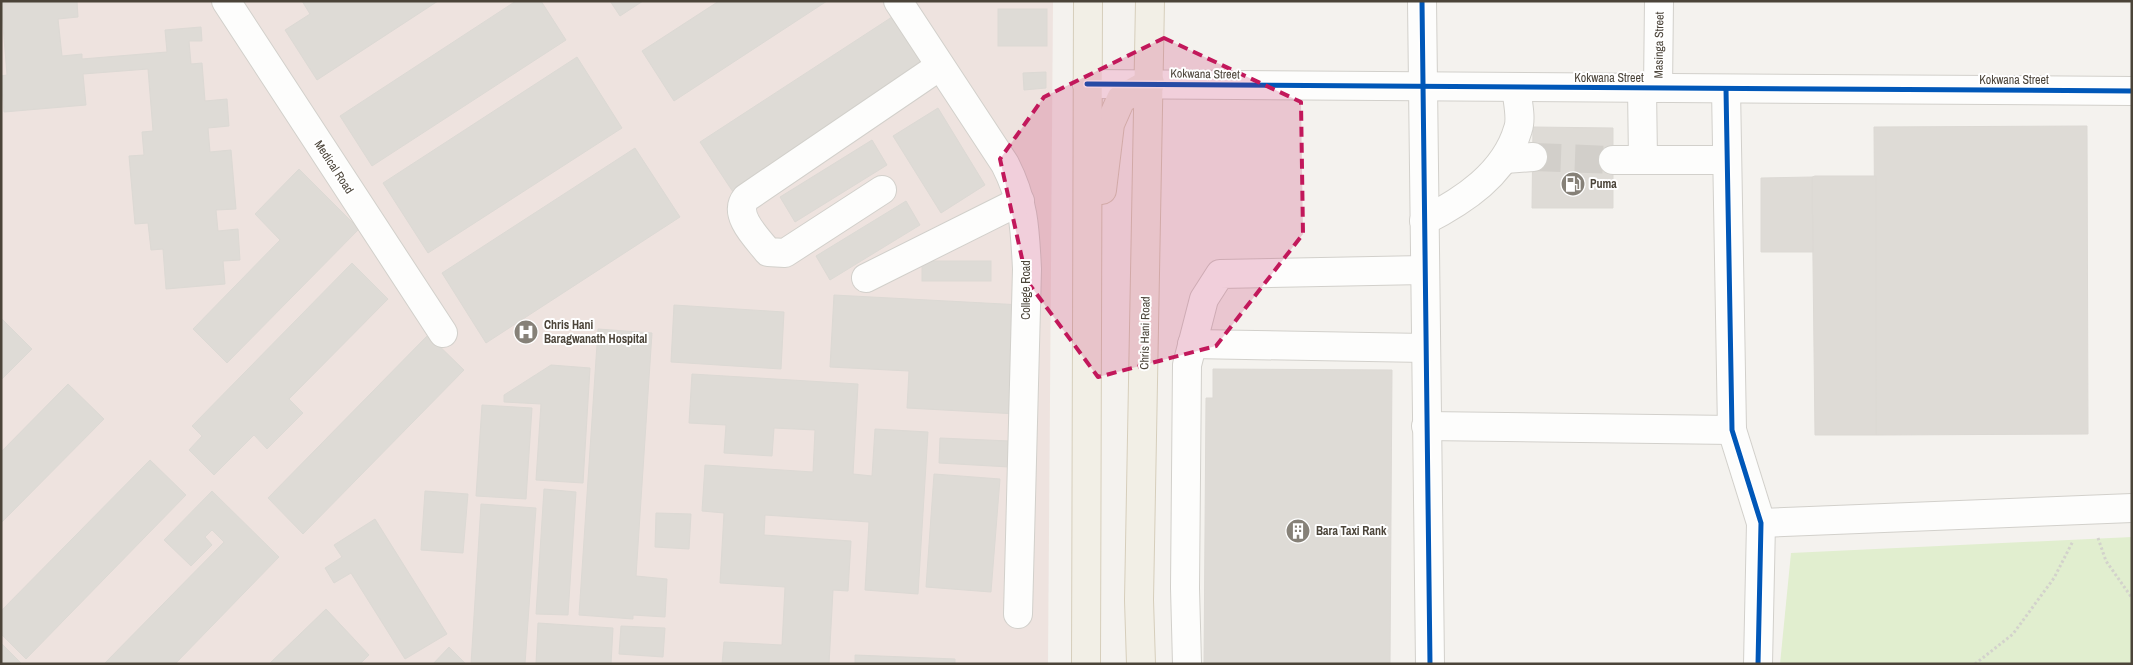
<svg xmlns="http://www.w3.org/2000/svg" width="2133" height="665" font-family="'Archivo Narrow',sans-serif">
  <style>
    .medical { fill: #eee3df }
    .green { fill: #e1eecf }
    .building { fill: #dedbd6; stroke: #dcd9d4 }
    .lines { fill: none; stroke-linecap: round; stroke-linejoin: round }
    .minor-tunnel { stroke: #d2cfca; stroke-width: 28; stroke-dasharray: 28 14; stroke-linecap: butt }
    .minor-casing { stroke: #d2d0cb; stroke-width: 30 }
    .major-casing { stroke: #d6cebb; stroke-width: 30 }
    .path { stroke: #d3d2cc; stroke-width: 3; stroke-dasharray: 2.5 2.5; stroke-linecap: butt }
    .minor { stroke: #fdfdfc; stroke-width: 28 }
    .major { stroke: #f2efe6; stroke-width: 28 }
    .cycleway-casing { stroke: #fff; stroke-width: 8 }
    .cycleway { stroke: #0057b8; stroke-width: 5 }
    .marked { fill: #c2185b; fill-opacity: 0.2; stroke: #c2185b; stroke-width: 4; stroke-dasharray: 10 6; stroke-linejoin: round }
    .labels { text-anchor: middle; stroke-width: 4; stroke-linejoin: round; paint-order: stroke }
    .street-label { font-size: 12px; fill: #4b4439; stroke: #fff }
    .poi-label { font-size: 12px; font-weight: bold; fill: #4b4439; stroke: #fff; text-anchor: start }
  </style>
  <rect width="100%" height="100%" fill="#f4f2ee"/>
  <polygon class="medical" points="1,1 1053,1 1048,664 1,664"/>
  <polygon class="green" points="2132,537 2132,664 1780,664 1791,553"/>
  <g class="building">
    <polygon points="1,1 77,1 78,17 58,19 62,56 82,54 82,59 167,52 165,30 201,27 202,41 189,41 191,64 202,63 205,101 227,99 229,126 208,128 210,152 231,150 236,209 216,210 218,231 238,229 240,260 223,261 225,284 166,289 163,249 151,250 148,223 135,224 129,156 144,155 142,132 153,131 148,69 83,74 86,105 4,112 1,76 7,75"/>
    <polygon points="302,1 438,1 317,80 285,30 310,14"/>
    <polygon points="516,1 541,1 566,40 372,166 340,116"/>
    <polygon points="610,1 643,1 620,16"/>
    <polygon points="719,1 827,1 674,101 642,51"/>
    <rect x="998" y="9" width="49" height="37"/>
    <polygon points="892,17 925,68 733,192 700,142"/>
    <polygon points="577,57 622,128 428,253 383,183"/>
    <polygon points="1046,72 1046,88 1024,90 1023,73"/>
    <polygon points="938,108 985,185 941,213 893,136"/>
    <polygon points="2087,126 2088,434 1876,435 1874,127"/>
    <polygon points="1533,127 1613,128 1613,208 1532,208"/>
    <polygon points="872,140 887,165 795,222 780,197"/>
    <polygon points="635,148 680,217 486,343 442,273"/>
    <polygon points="299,169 359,229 227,363 193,329 280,240 255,214"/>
    <polygon points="1815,176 1876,176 1876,435 1815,435 1812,177"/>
    <polygon points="1812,177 1813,252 1761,252 1761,178"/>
    <polygon points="906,201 920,225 830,280 816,256"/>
    <rect x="922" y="261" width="69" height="20"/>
    <polygon points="352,263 388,299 289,399 303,413 267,449 254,435 214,475 189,450 202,436 192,426"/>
    <polygon points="834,295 1022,305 1017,414 907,408 909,371 830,367"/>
    <polygon points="674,305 784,312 781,369 671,362"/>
    <polygon points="1,318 32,349 1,380"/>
    <polygon points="598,329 652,333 636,576 667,579 665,617 633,615 633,619 579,615"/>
    <polygon points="428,335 464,370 303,534 268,498"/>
    <polygon points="551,365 590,368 583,483 536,480 541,404 504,402 504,395"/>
    <polygon points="1213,369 1392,370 1390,664 1204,664 1206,398 1213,398"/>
    <polygon points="692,374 858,384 853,474 872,476 875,429 928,432 918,594 865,590 869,522 765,515 764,535 851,541 848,591 833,590 829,664 722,664 724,642 782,645 785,587 720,583 724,513 702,511 705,465 813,472 815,430 774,428 772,456 724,453 726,425 689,423"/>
    <polygon points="68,384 104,419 1,523 1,452"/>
    <polygon points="482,405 532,408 526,499 476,496"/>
    <polygon points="940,438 1010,441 1009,467 939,463"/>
    <polygon points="150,460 186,495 26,659 1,634 1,611"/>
    <polygon points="934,474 1000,479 991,592 926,587"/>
    <polygon points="544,489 576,492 568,615 536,614"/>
    <polygon points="212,491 279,557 175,664 104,664 224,542 212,530 205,537 212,545 191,566 164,540"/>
    <polygon points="425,491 468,494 463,553 421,550"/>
    <polygon points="481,504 536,508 525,664 471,664"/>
    <polygon points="656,513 691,514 689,549 655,547"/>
    <polygon points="375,519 447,634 405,659 351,573 334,583 325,568 342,557 334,545"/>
    <polygon points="326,609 369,655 360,664 269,664"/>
    <polygon points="538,623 613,628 611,664 536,664"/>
    <polygon points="621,626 665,628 663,657 619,654"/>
    <polygon points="1,643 22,664 1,664"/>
    <polygon points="449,647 466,664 433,664"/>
    <polygon points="855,655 955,659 955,664 855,664"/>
  </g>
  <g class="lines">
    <polyline class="minor-tunnel" points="1533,157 1613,160"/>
    <defs>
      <g id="minor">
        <polyline points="226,1 443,333"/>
        <path d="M898 1 1005 164C1024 201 1025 228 1027 269L1018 614"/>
        <polyline points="1422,1 1430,664"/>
        <polyline points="1087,84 2132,91"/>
        <polyline points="1642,88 1643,160"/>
        <polyline points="1658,88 1659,1"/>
        <polyline points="1726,89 1732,430 1761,523 1758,664"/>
        <polyline points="1505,159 1533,157"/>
        <polyline points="1613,160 1727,160"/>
        <path d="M882 190 785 253 768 252C758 239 732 215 746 198L940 66"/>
        <path d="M1424 221C1463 201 1505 174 1518 129 1522 118 1517 99 1516 87"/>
        <polyline points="866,278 1020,201"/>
        <polyline points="1192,344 1425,348"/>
        <polyline points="1426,426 1732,430"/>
        <polyline points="1761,523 2132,508"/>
        <polyline points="1187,664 1185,588 1187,365 1204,299 1220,274 1424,270"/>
      </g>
      <g id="major">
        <polyline points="1102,190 1110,124 1121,99 1150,83"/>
        <polyline points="1086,664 1088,1"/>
        <polyline points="1141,664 1139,600 1150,1"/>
      </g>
    </defs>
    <use href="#minor" class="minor-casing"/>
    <use href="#major" class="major-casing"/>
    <g class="path">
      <polyline points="2098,538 2106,561 2132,598"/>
      <polyline points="1975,664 2013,634 2054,578 2073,541"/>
    </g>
    <use href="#minor" class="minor"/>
    <use href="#major" class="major"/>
    <defs>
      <g id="cycleway">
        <polyline points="1422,1 1430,664"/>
        <polyline points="1087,84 2132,91"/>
        <polyline points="1726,89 1732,430 1761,523 1758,664"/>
      </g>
    </defs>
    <use href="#cycleway" class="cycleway-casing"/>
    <use href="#cycleway" class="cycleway"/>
  </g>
  <path class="marked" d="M1164 38 1301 102 1303 234 1216 346 1098 377 1027 281 1000 159 1044 97Z"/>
  <defs>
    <symbol id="fuel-disc" viewBox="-11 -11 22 22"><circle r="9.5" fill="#868178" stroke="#fff"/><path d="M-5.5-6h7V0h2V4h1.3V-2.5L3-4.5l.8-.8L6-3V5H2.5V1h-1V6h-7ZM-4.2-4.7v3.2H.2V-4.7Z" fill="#fff"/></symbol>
    <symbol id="hospital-disc" viewBox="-11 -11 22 22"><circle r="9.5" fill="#868178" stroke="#fff"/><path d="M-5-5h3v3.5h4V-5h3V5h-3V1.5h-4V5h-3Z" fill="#fff"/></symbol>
    <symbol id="building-disc" viewBox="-11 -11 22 22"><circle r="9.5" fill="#868178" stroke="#fff"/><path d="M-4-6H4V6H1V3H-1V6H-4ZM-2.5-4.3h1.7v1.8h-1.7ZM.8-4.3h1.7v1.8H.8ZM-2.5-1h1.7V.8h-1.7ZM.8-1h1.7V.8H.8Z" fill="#fff"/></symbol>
  </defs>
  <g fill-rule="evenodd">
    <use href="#fuel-disc" x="1559" y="170" width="28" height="28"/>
    <use href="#hospital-disc" x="512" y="318" width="28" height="28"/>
    <use href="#building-disc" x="1284" y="517" width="28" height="28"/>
  </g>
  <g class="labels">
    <g class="street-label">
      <text transform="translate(1659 45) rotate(-89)" y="4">Masinga Street</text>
      <text transform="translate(1205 74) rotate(1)" y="4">Kokwana Street</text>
      <text x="1609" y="82">Kokwana Street</text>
      <text x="2014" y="84">Kokwana Street</text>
      <text transform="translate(334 167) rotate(57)" y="4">Medical Road</text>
      <text transform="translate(1026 290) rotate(-90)" y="4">College Road</text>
      <text transform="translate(1145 333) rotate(-89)" y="4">Chris Hani Road</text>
    </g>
    <g class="poi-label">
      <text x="1590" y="188">Puma</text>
      <text x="544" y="329">Chris Hani<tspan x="544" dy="14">Baragwanath Hospital</tspan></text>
      <text x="1316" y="535">Bara Taxi Rank</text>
    </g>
  </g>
  <rect width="2133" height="665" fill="none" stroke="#4b4439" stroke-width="5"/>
</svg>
